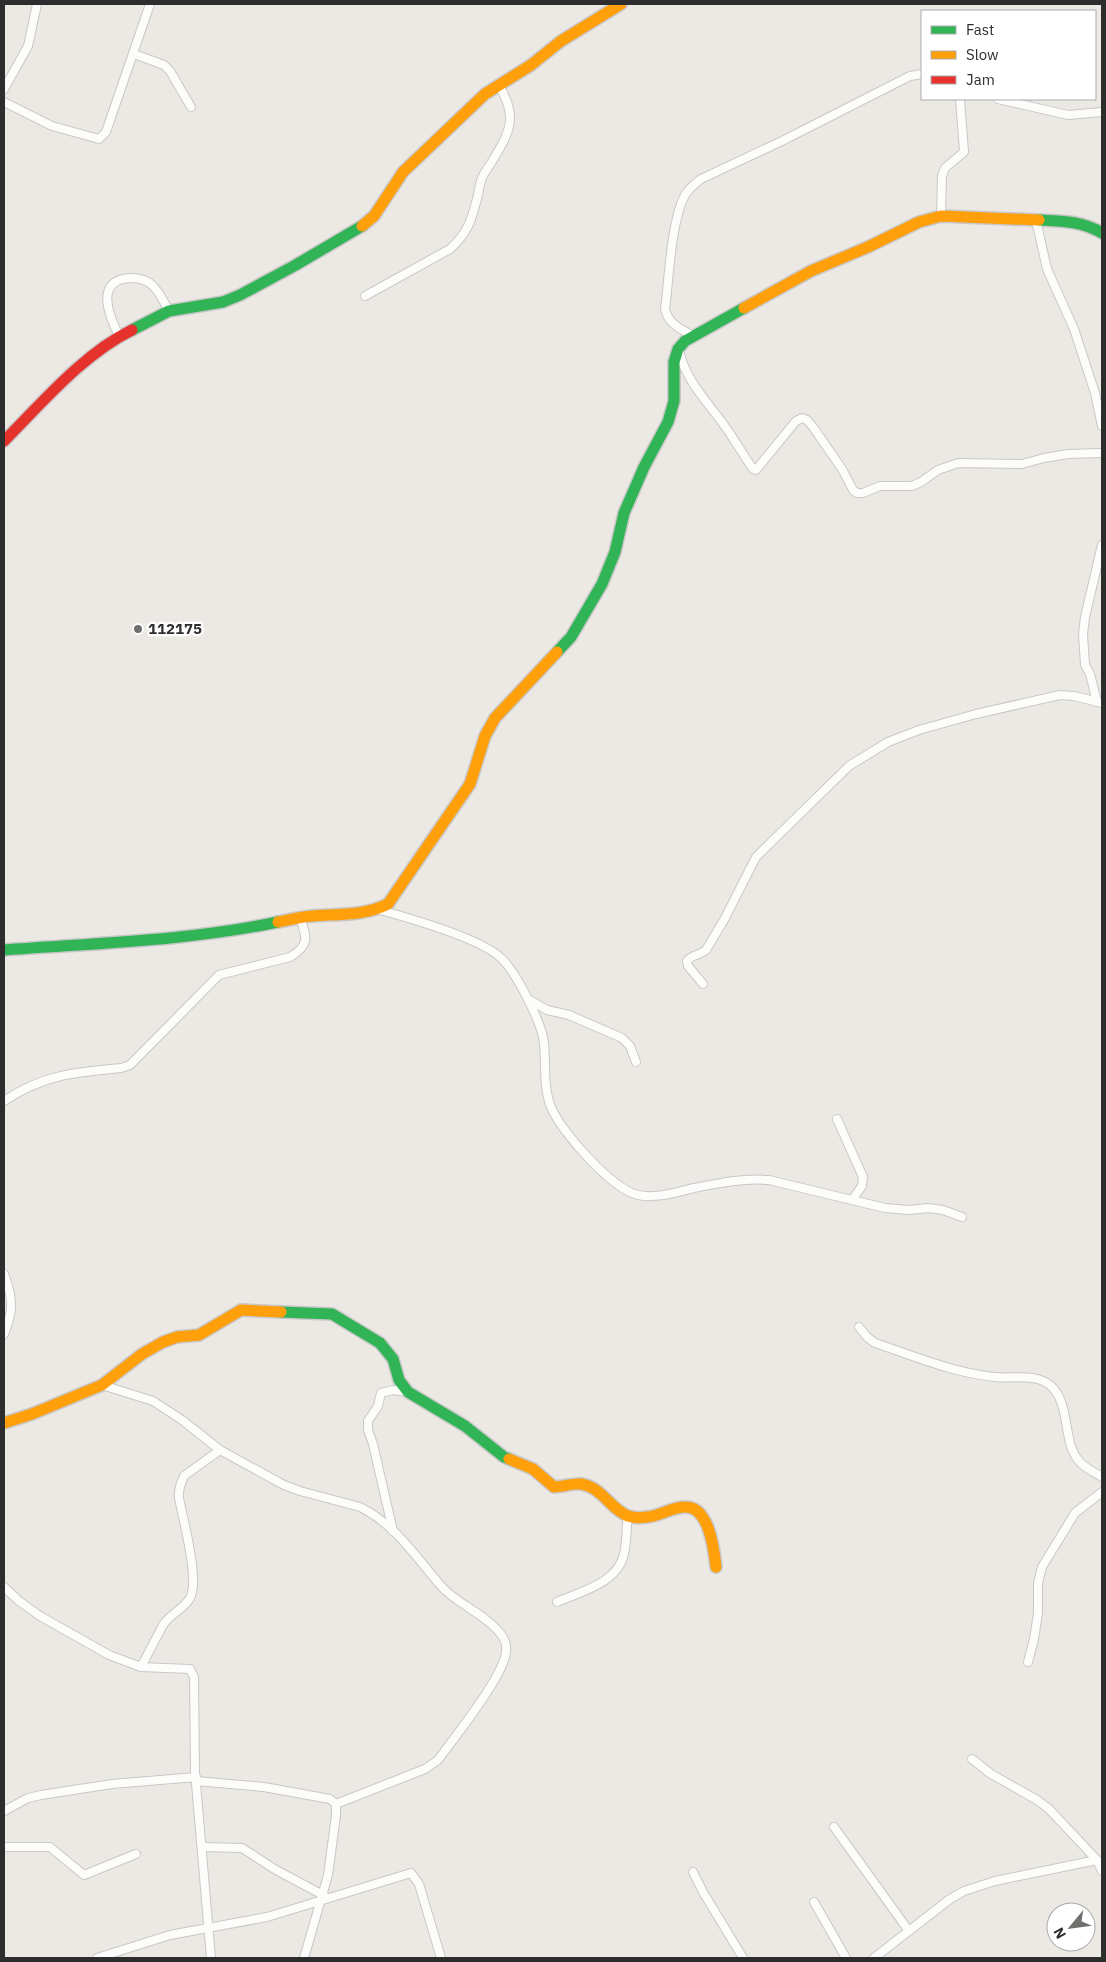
<svg xmlns="http://www.w3.org/2000/svg" width="1106" height="1962" font-family="'IBM Plex Sans',sans-serif">
  <style>
    .lines { fill: none; stroke-linecap: round; stroke-linejoin: round }
    .street-casing { stroke: #c9c8c8; stroke-width: 10 }
    .fast-casing { stroke: #c9c8c8; stroke-width: 14 }
    .slow-casing { stroke: #c9c8c8; stroke-width: 14 }
    .jam-casing { stroke: #c9c8c8; stroke-width: 14 }
    .street { stroke: #fcfcfb; stroke-width: 8 }
    .fast { stroke: #30b455; stroke-width: 11 }
    .slow { stroke: #ff9f0a; stroke-width: 11 }
    .jam { stroke: #e5322d; stroke-width: 11 }
    .poi-dot { fill: #706f6d; stroke: #fff; stroke-width: 2 }
    .labels { text-anchor: middle; stroke-width: 4.5; stroke-linejoin: round; paint-order: stroke }
    .poi-label { font-size: 15px; font-weight: bold; fill: #2d2d2d; stroke: #fff; text-anchor: start }
  </style>
  <rect width="100%" height="100%" fill="#ece9e4"/>
  <g class="lines">
    <defs>
      <g id="street">
        <polyline points="134,54 164,65 170,71 191,107"/>
        <polyline points="4,89 28,46 37,4"/>
        <polyline points="998,99 1068,115 1102,112"/>
        <polyline points="4,102 52,126 99,139 106,132 150,4"/>
        <polyline points="941,216 942,176 945,168 964,152 960,99"/>
        <polyline points="1036,220 1047,269 1074,329 1095,393 1102,426"/>
        <path d="M365 296 450 249C469 232 472 218 478 195 479 189 480 181 483 176 485 171 489 167 491 163 510 132 519 117 498 84"/>
        <path d="M119 336C109 316 94 280 130 278 137 278 146 279 152 285 159 291 164 302 169 311"/>
        <path d="M693 336C681 329 668 324 665 309 669 279 671 221 685 195 689 188 695 184 701 179L782 141 910 76 922 74"/>
        <path d="M679 351C685 377 702 396 718 417 731 433 741 452 753 469L756 470 796 421 802 418 807 420 813 427 842 469 853 490 857 493H863L880 486H912L921 482 938 470 958 463 1022 464 1044 458 1068 454 1102 453"/>
        <polyline points="1097,702 1090,674 1085,665 1083,634 1085,617 1102,545"/>
        <path d="M380 910C409 918 483 939 502 959 517 974 542 1023 544 1043 546 1064 543 1088 551 1107 561 1132 612 1189 638 1195 656 1199 676 1192 694 1188 719 1183 743 1178 769 1180L885 1208 909 1210 928 1208 943 1210 962 1217"/>
        <path d="M703 984 688 966 687 961C691 955 700 955 706 950L724 920 756 857 849 766 888 742 919 730 976 714 1060 695 1074 696 1102 703"/>
        <polyline points="528,999 547,1010 569,1015 622,1038 630,1046 636,1062"/>
        <path d="M4 1101C42 1075 76 1072 121 1068L130 1065 219 975 290 957C310 945 307 938 300 918"/>
        <polyline points="837,1119 863,1177 862,1186 852,1200"/>
        <path d="M4 1274C13 1298 14 1310 4 1334"/>
        <path d="M859 1327 867 1337 875 1343C914 1356 954 1373 995 1377 1013 1379 1037 1373 1051 1386 1071 1405 1062 1439 1078 1460 1084 1468 1094 1472 1102 1477"/>
        <path d="M102 1385 153 1401 182 1420 220 1450 284 1485 300 1491 360 1507C395 1524 416 1557 441 1586 458 1605 484 1613 500 1633 504 1638 507 1645 506 1651 505 1675 454 1738 438 1760L425 1769 336 1804"/>
        <polyline points="393,1531 373,1444 368,1430 368,1421 378,1406 381,1393 393,1390 408,1392"/>
        <polyline points="4,1587 19,1601 40,1616 109,1655 141,1667 190,1669 194,1677 195,1772 211,1958"/>
        <path d="M557 1602C580 1592 618 1583 624 1554 627 1542 626 1528 628 1515"/>
        <polyline points="1028,1662 1034,1639 1038,1613 1038,1583 1042,1567 1075,1513 1102,1492"/>
        <path d="M141 1667 163 1625C170 1614 184 1609 190 1598 200 1581 183 1519 179 1498 178 1490 181 1483 184 1476L220 1450"/>
        <polyline points="972,1759 991,1774 1037,1800 1049,1809 1097,1860 1102,1871"/>
        <polyline points="196,1781 264,1787 330,1799 336,1804 336,1815 328,1875 304,1958"/>
        <polyline points="4,1811 28,1798 41,1795 112,1784 196,1777"/>
        <polyline points="834,1827 909,1931"/>
        <polyline points="4,1847 50,1847 84,1875 136,1854"/>
        <polyline points="202,1847 242,1848 276,1870 325,1896"/>
        <polyline points="693,1872 703,1892 743,1958"/>
        <polyline points="814,1902 846,1958"/>
        <polyline points="97,1958 170,1935 267,1917 411,1873 419,1884 441,1958"/>
        <polyline points="874,1958 950,1899 964,1891 995,1881 1097,1860"/>
      </g>
      <g id="fast">
        <path d="M1039 220C1061 221 1082 221 1102 233"/>
        <polyline points="132,330 169,311 223,302 240,295 294,266 362,226"/>
        <polyline points="557,652 571,637 602,584 615,552 624,513 644,467 668,422 674,401 674,362 678,349 685,341 744,308"/>
        <path d="M4 950C96 943 187 941 278 922"/>
        <polyline points="281,1312 332,1314 380,1343 393,1359 399,1380 408,1392 465,1426 504,1457 509,1459"/>
      </g>
      <g id="slow">
        <polyline points="362,226 374,216 403,172 485,94 531,65 561,41 621,4"/>
        <polyline points="744,308 811,271 868,247 919,222 941,216 1039,220"/>
        <path d="M278 922C289 920 300 917 312 916 338 914 364 916 388 904L470 784 485 736 495 718 557 652"/>
        <polyline points="4,1423 32,1414 102,1385 142,1354 163,1342 177,1337 199,1335 241,1310 281,1312"/>
        <path d="M509 1459 533 1469 554 1487C563 1487 572 1483 581 1484 602 1487 610 1509 628 1516 634 1518 641 1518 647 1517 660 1516 672 1507 685 1507 709 1506 714 1549 716 1567"/>
      </g>
      <path id="jam" d="M4 441C42 403 83 354 132 330"/>
    </defs>
    <use href="#street" class="street-casing"/>
    <use href="#fast" class="fast-casing"/>
    <use href="#slow" class="slow-casing"/>
    <use href="#jam" class="jam-casing"/>
    <use href="#street" class="street"/>
    <use href="#fast" class="fast"/>
    <use href="#slow" class="slow"/>
    <use href="#jam" class="jam"/>
  </g>
  <circle class="poi-dot" cx="138" cy="629" r="5"/>
  <g class="labels">
    <g class="poi-label">
      <text x="148" y="634">112175</text>
    </g>
  </g>
  <rect width="1106" height="1962" fill="none" stroke="#2d2d2d" stroke-width="10"/>
  <rect x="921" y="10" width="175" height="90" fill="#ffffff" stroke="#ababab"/>
  <rect x="931" y="26" width="25" height="8" fill="#30b455" stroke="#ababab"/>
  <text x="966" y="35" font-size="15" fill="#2d2d2d">Fast</text>
  <rect x="931" y="51" width="25" height="8" fill="#ff9f0a" stroke="#ababab"/>
  <text x="966" y="60" font-size="15" fill="#2d2d2d">Slow</text>
  <rect x="931" y="76" width="25" height="8" fill="#e5322d" stroke="#ababab"/>
  <text x="966" y="85" font-size="15" fill="#2d2d2d">Jam</text>
  <g transform="translate(1071 1927) rotate(241)"><circle r="24" fill="#ffffff" stroke="#ababab"/>
  <path d="M0-4L9 19L0 12L-9 19Z" fill="#706f6d"/>
  <text y="-8" font-size="14" font-weight="bold" text-anchor="middle" fill="#2d2d2d">N</text>
  </g>
</svg>
